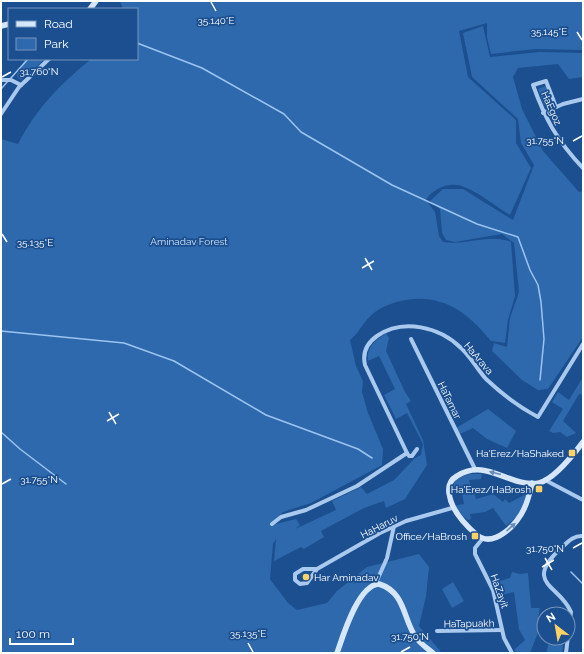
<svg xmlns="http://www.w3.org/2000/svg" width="584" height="654" font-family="Raleway,sans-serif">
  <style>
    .green { fill: #2e69ad }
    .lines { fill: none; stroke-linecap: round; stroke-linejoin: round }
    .stream { stroke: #9cc4f0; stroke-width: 1.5 }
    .street { stroke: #a9c9ee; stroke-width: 4 }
    .secondary { stroke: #d6e6fa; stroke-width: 5.5 }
    .oneway { fill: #668bba }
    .ticks { fill: none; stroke: #fff; stroke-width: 1.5 }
    .poi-dot { fill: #ffd166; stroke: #1b4f8f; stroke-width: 1.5 }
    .labels { text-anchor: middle; stroke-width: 3.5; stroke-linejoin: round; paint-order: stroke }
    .street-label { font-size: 10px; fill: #fff; stroke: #1b4f8f }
    .park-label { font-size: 10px; fill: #cfe3fa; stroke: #1b4f8f }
    .poi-label { font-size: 10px; fill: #fff; stroke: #1b4f8f; text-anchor: end }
    .ticks-label { font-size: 10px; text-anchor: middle; fill: #fff; stroke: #1b4f8f; stroke-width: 3.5; stroke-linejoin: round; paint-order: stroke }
  </style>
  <rect width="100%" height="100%" fill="#1b4f8f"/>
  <g class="green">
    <path d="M120 1H583V50L536 49 491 54 487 37V23L459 31 468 77 516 120V143L531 168 510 215C495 206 480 193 464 187 451 181 433 188 426 200L435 212 439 236 443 242C465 246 490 233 511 242L515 296 508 320 505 343 491 341C479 326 460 307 440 302 420 295 392 300 375 312 364 320 360 332 350 340L356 366 363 381 362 392 368 413 383 449 382 465 311 503 283 512 274 522 276 524 296 519 300 525 295 529 336 510 332 501 361 487 367 494 394 480 415 458 421 455 423 444 407 413 396 419 384 395 395 389 379 356 368 361C366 347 375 341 386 333L389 338 386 351 405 392 411 401 406 404 423 440 427 465 405 499 386 508 384 501 364 508 321 531 324 537 304 549 301 547 274 561 276 539 273 544 270 579 288 603 297 610 327 603 337 591 367 567 419 554 429 567 426 596 419 626 442 653H1V139L18 144C37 107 60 85 91 59H137V9H123Z"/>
    <polygon points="483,26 490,57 539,52 583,53 583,77 569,79 558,64 518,68 513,77 522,109 543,151 579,192 583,191 583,337 548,389 538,390 522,380 492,351 494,343 507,347 510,318 519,292 514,243 502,234 455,242 446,240 442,233 440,209 430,201 443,189 463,189 513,220 534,165 521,143 518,119 472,77 463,33"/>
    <polygon points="25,59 45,59 21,80 17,77 17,75"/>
    <polygon points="546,86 552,103 544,106 538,89"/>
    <polygon points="583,377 583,395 579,394 563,421 576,433 567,437 560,432 553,433 549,431 563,409 552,402 558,392 569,400"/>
    <polygon points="488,409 516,431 507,448 487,439 473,428 460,434 456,428"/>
    <path d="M470 474H482L481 479 469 480 471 487 464 491 453 493C452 480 459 477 470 474Z"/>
    <path d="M474 491 476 499 493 494 503 502 505 499 509 503 526 494C526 507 516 518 506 526L493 508 485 512 470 514 471 519 468 520 454 509 453 506 464 504 462 494Z"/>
    <polygon points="512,572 520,574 528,573 531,608 540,608 537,624 544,625 544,632 539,630 530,653 518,653 514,650 525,640 519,629 514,592 497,596 493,583 510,578"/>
    <polygon points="453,582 464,601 452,608 442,589"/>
    <polygon points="550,638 564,638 562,653 546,653"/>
  </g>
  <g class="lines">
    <g class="stream">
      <polyline points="137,43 202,68 284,114 301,132 392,185 477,224 518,237 530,270 538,285 541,302 544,339 540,380"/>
      <polyline points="10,79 28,59"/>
      <polyline points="1,89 8,81"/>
      <polyline points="1,331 124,343 174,361 266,415 358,449 372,458"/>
      <polyline points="1,432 20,449 66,484"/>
      <polyline points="571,572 583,584"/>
    </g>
    <g class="street">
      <polyline points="1,80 11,80 21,85"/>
      <path d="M556 107 546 81 533 85C545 119 558 142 583 168"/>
      <polyline points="543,113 563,104 583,99"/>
      <polyline points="1,114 19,87 49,59"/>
      <polyline points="411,339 475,469"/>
      <path d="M417 449 412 456H409L407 453 365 365C362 352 367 343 377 336 403 318 440 327 461 348 471 357 477 369 486 379 502 394 519 407 538 417L583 344"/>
      <polyline points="545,480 583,500"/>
      <polyline points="272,524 281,517 306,510 357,486 407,453"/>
      <polyline points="483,538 475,548 475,554 493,590 504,638 512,653"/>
      <polyline points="317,569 303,569 295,574 295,580 300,584 307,583 317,569 380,533 406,521 452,508"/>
      <polyline points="375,585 387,558 394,526"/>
      <polyline points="437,631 502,630"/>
      <path d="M566 653 571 612C560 585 523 584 560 549 567 543 573 535 583 536"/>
    </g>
    <g class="secondary">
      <polyline points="90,9 96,1"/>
      <polyline points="1,26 9,24"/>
      <path d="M532 483C530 492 528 501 524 509 518 523 494 549 477 535 464 524 451 510 449 493 448 485 450 480 457 476 486 457 510 488 539 483 554 479 574 454 583 442"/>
      <path d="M337 653C343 636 358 585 379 584 405 592 403 618 415 636 419 643 427 648 433 653"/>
    </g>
  </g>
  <defs><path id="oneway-solid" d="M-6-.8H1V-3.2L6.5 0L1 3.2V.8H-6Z"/></defs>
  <g class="oneway">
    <use href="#oneway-solid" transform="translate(495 473) rotate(-166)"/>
    <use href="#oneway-solid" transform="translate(511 527) rotate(-42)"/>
  </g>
  <path class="ticks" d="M211 2 216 11M577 32 582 40M2 77 11 72M573 141 582 136M2 234 7 242M365 258 372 270M362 268 374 261M109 412 116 424M107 421 119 414M2 484 11 479M573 548 582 543M545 558 552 570M542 567 554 560M248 643 253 652M401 652 410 647"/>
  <g class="poi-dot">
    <rect x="568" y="449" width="8" height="8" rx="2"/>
    <rect x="535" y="485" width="8" height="8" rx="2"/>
    <rect x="471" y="532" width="8" height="8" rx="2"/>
    <circle cx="306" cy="577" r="4"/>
  </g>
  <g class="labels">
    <g class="street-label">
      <text transform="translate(552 108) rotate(66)" y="4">HaEgoz</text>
      <text transform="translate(479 358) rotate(50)" y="4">HaArava</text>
      <text transform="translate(450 400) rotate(64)" y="4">HaTamar</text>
      <text transform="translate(379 526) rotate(-27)" y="4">HaHaruv</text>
      <text transform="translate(500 591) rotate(71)" y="4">HaZayit</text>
      <text transform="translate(469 623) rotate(-1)" y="4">HaTapuakh</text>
    </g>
    <g class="park-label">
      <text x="189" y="245">Aminadav Forest</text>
    </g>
    <g class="poi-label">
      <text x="564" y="457">Ha'Erez/HaShaked</text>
      <text x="531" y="493">Ha'Erez/HaBrosh</text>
      <text x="467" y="540">Office/HaBrosh</text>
      <text x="314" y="581" text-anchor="start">Har Aminadav</text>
    </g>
  </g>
  <g class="ticks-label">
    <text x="216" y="24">35.140°E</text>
    <text x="549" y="35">35.145°E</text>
    <text x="39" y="75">31.760°N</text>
    <text x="545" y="144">31.755°N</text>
    <text x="35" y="246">35.135°E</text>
    <text x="39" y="483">31.755°N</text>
    <text x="545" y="552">31.750°N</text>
    <text x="248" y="637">35.135°E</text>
    <text x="410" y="640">31.750°N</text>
  </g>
  <rect width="584" height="654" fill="none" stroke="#ffffff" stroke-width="4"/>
  <rect x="8" y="8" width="130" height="52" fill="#1b4f8f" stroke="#7695bc"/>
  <rect x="16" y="21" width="20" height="6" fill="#d6e6fa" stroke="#7695bc"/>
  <text x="44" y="28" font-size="12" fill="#ffffff">Road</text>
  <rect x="16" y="38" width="20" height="12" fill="#2e69ad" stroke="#7695bc"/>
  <text x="44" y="48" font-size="12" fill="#ffffff">Park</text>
  <g transform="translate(556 626) rotate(329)"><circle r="19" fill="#1b4f8f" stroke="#7695bc"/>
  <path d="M0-3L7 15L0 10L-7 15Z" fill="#ffd166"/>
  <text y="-6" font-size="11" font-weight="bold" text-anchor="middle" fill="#ffffff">N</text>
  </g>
  <path d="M10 638v6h63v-6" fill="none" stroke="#ffffff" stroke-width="2"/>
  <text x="16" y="638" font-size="12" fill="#ffffff" stroke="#1b4f8f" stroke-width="3" paint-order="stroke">100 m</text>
</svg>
